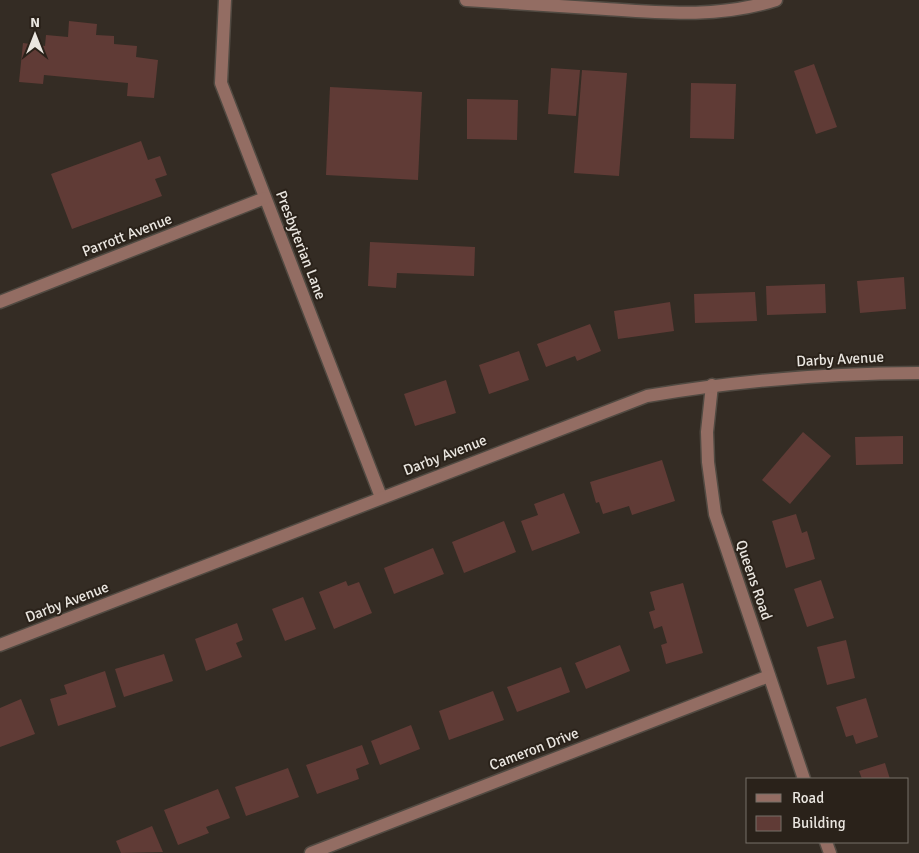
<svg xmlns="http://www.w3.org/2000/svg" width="919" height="853" font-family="Signika,sans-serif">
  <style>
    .building { fill: #603b36 }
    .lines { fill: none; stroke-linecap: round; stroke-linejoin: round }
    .minor-casing { stroke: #514a42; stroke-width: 15 }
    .minor { stroke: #936d63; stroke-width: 12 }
    .labels { text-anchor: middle; stroke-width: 4; stroke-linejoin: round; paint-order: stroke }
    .street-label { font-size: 15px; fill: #eae6e0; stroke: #2a221a }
  </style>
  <rect width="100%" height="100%" fill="#342c24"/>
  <g class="building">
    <polygon points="69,21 97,24 96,35 114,36 114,44 137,46 136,57 158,60 154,98 127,96 128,83 44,75 43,84 19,82 23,43 45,46 46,35 68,37"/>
    <polygon points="814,64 837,127 816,134 794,71"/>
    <polygon points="551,68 580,70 576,116 548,114"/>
    <polygon points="582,70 627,73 619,176 574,173"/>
    <polygon points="691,83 736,84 734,139 690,138"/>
    <polygon points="330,87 422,92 418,180 326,175"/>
    <polygon points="467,99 518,100 517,140 467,139"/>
    <polygon points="141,141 148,160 160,156 167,175 155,179 162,196 72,229 51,174"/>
    <polygon points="370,242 475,247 474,276 397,273 396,288 368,286"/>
    <polygon points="904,277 906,309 860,313 857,281"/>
    <polygon points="825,284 826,313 767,315 766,286"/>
    <polygon points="755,292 757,321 695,323 694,294"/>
    <polygon points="670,302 674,331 618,339 614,311"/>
    <polygon points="590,324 601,351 577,361 575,356 546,367 537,344"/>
    <polygon points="519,351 529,380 489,394 479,365"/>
    <polygon points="446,380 456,413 415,426 404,394"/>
    <polygon points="803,432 831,456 790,504 762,480"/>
    <polygon points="903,436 903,464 856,465 855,437"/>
    <polygon points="662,460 675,501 632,515 629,506 603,514 599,502 596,503 590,482"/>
    <polygon points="564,493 580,533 532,551 521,521 538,515 534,504"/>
    <polygon points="796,514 802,533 807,531 815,559 786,568 772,521"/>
    <polygon points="504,521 516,552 464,573 452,542"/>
    <polygon points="433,548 444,574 394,594 384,568"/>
    <polygon points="821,580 834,618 807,627 794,589"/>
    <polygon points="346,581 348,586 359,582 372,613 334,629 319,592"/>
    <polygon points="683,583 703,653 666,664 661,645 667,643 662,626 654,629 649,612 655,610 650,592"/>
    <polygon points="303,597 316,629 285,641 272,609"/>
    <polygon points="237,623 243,640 236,643 242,657 206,671 195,639"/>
    <polygon points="846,640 855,678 827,685 817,647"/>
    <polygon points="620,645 630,671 586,689 575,663"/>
    <polygon points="164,654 173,681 124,697 115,669"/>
    <polygon points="561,667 570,692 517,712 507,687"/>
    <polygon points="105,671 116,707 58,726 50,699 67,694 64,685"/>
    <polygon points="493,691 504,720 449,740 439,711"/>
    <polygon points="866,698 878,737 856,744 853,735 846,737 836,707"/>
    <polygon points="21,699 35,734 0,747 0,708"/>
    <polygon points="411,725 420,749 380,765 371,741"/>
    <polygon points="362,745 369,764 356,769 359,779 317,794 306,765"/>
    <polygon points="885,763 890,779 862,779 859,771"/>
    <polygon points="288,768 299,797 246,816 235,787"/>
    <polygon points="218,789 230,818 206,827 209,833 178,845 164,810"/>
    <polygon points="152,826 163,852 121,853 116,841"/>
  </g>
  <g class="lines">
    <defs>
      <g id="minor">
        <polyline points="225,0 221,83 381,497"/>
        <path d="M466 0C512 3 559 6 606 9 664 13 720 18 776 0"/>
        <polyline points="0,302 265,198"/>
        <polyline points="712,385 707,432 708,462 715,514 804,779"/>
        <path d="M0 645 647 396C737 381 828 373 919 373"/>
        <polyline points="826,842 830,853"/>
        <polyline points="311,853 769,676"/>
      </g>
    </defs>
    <use href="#minor" class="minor-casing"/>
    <use href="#minor" class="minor"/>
  </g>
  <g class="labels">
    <g class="street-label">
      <text transform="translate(127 235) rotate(-21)" y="5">Parrott Avenue</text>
      <text transform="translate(301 245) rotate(69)" y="5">Presbyterian Lane</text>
      <text transform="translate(840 359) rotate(-3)" y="5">Darby Avenue</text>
      <text transform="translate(445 455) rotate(-21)" y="5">Darby Avenue</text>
      <text transform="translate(754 580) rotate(71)" y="5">Queens Road</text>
      <text transform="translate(67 602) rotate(-21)" y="5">Darby Avenue</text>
      <text transform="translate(534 749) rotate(-21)" y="5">Cameron Drive</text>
    </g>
  </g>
  <rect x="746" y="778" width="162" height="65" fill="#2a221a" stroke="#777069"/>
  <rect x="756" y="794" width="25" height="8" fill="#936d63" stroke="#777069"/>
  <text x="792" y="803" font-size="15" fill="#eae6e0">Road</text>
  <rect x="756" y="816" width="25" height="15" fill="#603b36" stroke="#777069"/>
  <text x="792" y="828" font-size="15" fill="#eae6e0">Building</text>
  <g transform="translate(35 35)" stroke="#2a221a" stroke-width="4" paint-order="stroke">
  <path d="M0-4L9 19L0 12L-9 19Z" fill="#eae6e0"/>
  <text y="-8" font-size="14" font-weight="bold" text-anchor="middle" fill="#eae6e0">N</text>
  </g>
</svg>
